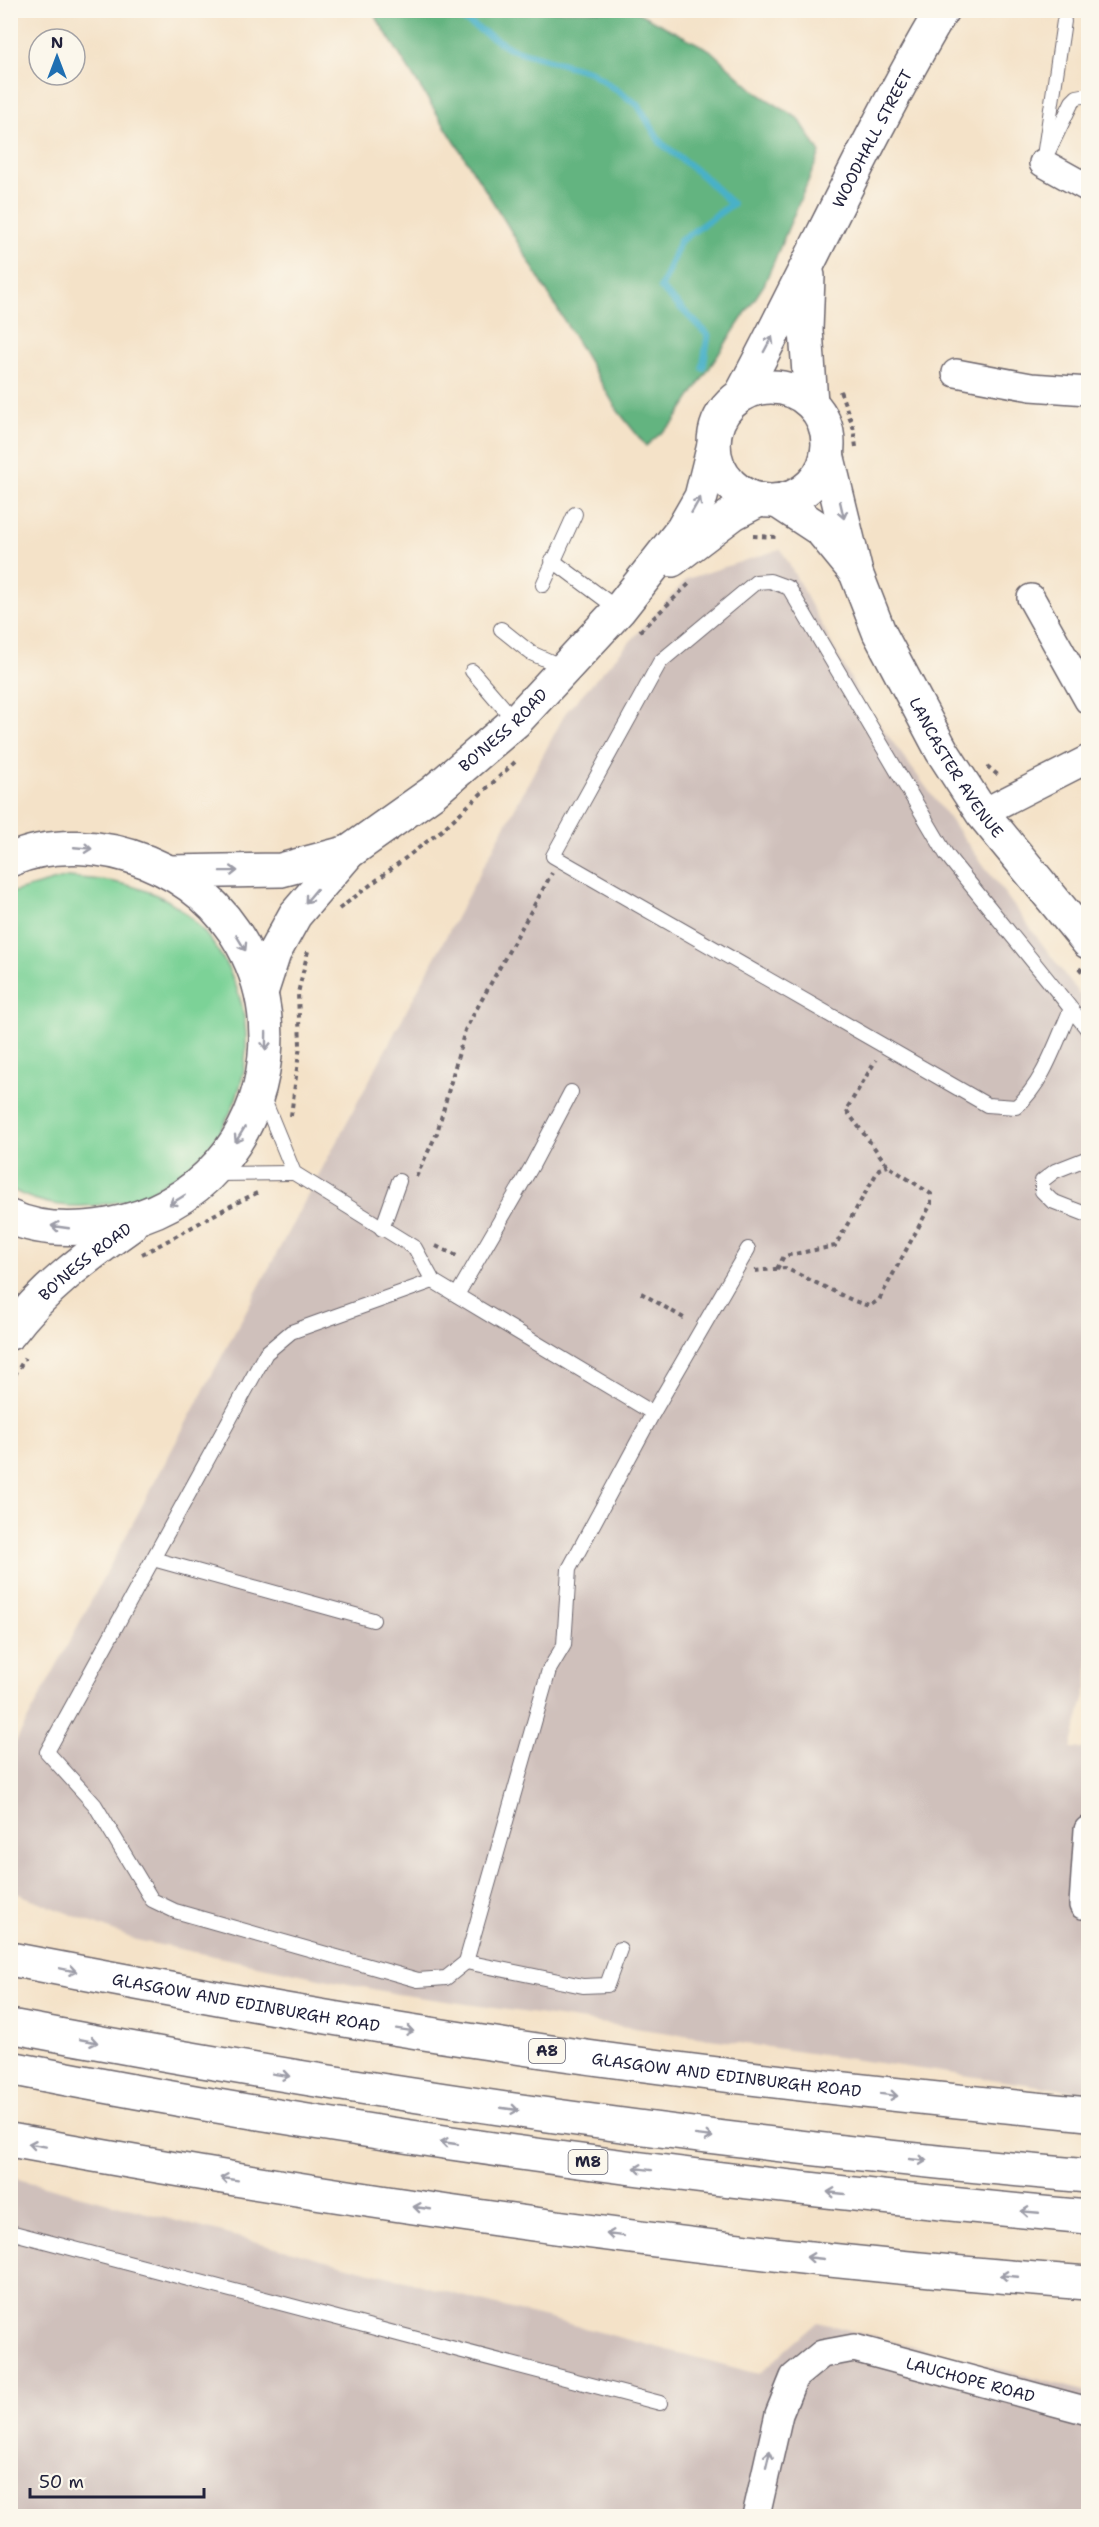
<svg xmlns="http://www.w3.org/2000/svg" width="1099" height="2527" font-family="'Shantell Sans',sans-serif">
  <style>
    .industrial { fill: #cfc0bb }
    .green { fill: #7bd297; stroke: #4e7a69; stroke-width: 1.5 }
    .forest { fill: #64b480; stroke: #436b5e; stroke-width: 1.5 }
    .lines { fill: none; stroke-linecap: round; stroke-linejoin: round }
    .stream { stroke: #49b1c8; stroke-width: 7 }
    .service-casing { stroke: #6c656c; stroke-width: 16 }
    .minor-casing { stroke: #6c656c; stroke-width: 30 }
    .tertiary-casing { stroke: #6c656c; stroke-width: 36 }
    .secondary-casing { stroke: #6c656c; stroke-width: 36 }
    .trunk-casing { stroke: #6c656c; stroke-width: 36 }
    .motorway-casing { stroke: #6c656c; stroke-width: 36 }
    .path { stroke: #6c656c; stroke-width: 4; stroke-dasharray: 4.5 4.5; stroke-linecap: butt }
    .service { stroke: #fff; stroke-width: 14 }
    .minor { stroke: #fff; stroke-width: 27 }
    .tertiary { stroke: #fff; stroke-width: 33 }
    .secondary { stroke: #fff; stroke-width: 33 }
    .trunk { stroke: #fff; stroke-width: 33 }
    .motorway { stroke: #fff; stroke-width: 33 }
    .oneway { stroke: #9c9ca7 }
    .labels { text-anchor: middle; stroke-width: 6; stroke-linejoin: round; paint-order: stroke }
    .shield { fill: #fbf7ec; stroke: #636270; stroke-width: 1.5 }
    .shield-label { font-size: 15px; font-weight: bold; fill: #22223b }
    .street-label { font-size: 16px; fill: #22223b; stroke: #fbf7ec }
  </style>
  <rect width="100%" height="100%" fill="#fbf7ec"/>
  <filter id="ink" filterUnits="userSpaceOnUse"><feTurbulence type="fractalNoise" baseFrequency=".0167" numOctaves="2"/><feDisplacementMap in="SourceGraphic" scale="12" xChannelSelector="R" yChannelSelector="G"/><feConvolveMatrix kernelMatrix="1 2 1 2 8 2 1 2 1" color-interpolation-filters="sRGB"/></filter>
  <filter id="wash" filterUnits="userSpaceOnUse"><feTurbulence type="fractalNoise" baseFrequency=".008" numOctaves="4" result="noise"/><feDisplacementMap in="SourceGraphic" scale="24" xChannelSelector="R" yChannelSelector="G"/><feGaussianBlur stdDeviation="1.35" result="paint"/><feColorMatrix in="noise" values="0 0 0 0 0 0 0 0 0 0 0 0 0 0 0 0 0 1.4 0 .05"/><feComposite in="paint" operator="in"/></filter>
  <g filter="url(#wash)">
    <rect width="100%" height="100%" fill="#f4e2c8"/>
    <g class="industrial">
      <polygon points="781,549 863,702 1088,1006 1088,1684 1071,1748 1088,1748 1088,2093 397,1994 136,1940 11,1891 11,1751 566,712 687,579"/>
      <polygon points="10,2177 759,2374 818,2322 1088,2392 1088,2516 11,2516"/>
    </g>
    <path class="green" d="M67 877C105 880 132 882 167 900 190 913 210 937 223 959 270 1038 243 1140 162 1185 154 1189 146 1195 138 1198 130 1201 120 1202 111 1203 77 1210 41 1206 11 1189L10 893Z"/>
    <polygon class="forest" points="372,11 635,11 710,50 757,93 799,119 820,153 764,285 674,422 646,446 618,411 505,221"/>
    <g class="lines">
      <polyline class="stream" points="448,10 511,49 591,72 638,105 661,143 703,176 732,204 680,241 661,288 708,335 703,368"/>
    </g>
  </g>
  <g filter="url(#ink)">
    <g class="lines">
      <defs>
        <g id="service">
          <polyline points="1049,150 1072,102 1077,97 1088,95"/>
          <polyline points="1043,163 1064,21"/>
          <polyline points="552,560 619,610"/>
          <polyline points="543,585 575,514"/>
          <polyline points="501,629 531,653 565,668"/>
          <polyline points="472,671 515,721"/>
          <path d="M1071 1009C1056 1042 1044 1083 1016 1107L987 1105 553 856 660 662 756 582 770 581 789 588 946 854 957 868C1001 922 1045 976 1088 1030"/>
          <polyline points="262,1095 294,1173 415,1248 433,1281 653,1413"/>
          <polyline points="1088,1158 1055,1171 1042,1181 1042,1191 1052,1201 1088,1215"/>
          <polyline points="215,1174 294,1173"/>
          <polyline points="382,1229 399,1181"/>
          <polyline points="433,1281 291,1332 266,1353 47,1752 95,1805 152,1900 175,1911 418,1980 446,1978 466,1962 549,1670 564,1645 569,1569 653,1413 748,1249"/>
          <polyline points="457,1295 532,1166 571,1092"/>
          <polyline points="153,1559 373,1620"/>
          <polyline points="466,1962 583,1986 607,1985 620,1949"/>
          <polyline points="10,2232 660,2403"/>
        </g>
        <g id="minor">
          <polyline points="1043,163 1088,188"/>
          <polyline points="956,373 1031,387 1088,391"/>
          <polyline points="1031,598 1088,700"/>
          <polyline points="982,813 1088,759"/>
          <polyline points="1083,1905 1088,1830"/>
          <path id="s1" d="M756 2516 779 2414 794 2377 822 2354 854 2348 1088 2411"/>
        </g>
        <g id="tertiary">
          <polyline points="808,276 806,330 811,403"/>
          <path id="s2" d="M741 395C809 267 868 135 942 10"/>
        </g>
        <g id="secondary">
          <circle cx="771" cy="444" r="57"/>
          <path id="s3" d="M827 454 856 573 879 632 942 751 982 813 1088 942"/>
          <polyline points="777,501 821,530 853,569"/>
          <polyline points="672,560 734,513 759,500"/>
          <path d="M10 860C52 841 105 845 147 862 324 934 297 1192 108 1225 78 1230 40 1231 10 1217"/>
          <polyline points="171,872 281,870 349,852"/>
          <path id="s4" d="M262 990 274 953 295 915 349 852 432 793 515 722 619 610 682 530 701 497 714 445"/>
          <path id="s5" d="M10 1333C43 1289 86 1257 130 1226"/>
        </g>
        <g id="trunk">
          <path id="s6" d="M10 1959C172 1990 333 2020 496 2044 693 2074 890 2095 1088 2114"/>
          <path d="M10 2140C367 2205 727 2257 1088 2283"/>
        </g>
        <g id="motorway">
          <path d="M10 2026C367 2094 727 2145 1088 2176"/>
          <path d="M10 2068C367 2138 727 2185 1088 2217"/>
        </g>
      </defs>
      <use href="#service" class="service-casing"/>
      <use href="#minor" class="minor-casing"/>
      <use href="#tertiary" class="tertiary-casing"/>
      <use href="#secondary" class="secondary-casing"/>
      <use href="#trunk" class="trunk-casing"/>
      <use href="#motorway" class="motorway-casing"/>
      <g class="path">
        <polyline points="840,391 853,426 856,447"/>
        <polyline points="753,536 778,537"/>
        <polyline points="640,631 691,582"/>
        <polyline points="987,766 999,776"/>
        <polyline points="339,909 442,830 515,762"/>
        <polyline points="1079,968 1088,978"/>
        <polyline points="291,1116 300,1045 298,993 308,951"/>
        <polyline points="416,1177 437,1133 465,1030 552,873"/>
        <polyline points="436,1246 459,1257"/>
        <path d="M142 1254C181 1235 217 1211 257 1193"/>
        <polyline points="777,1269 784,1256 835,1246 879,1169 888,1166"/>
        <polyline points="755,1271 785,1268 854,1301 869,1306 879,1300 931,1204 931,1194 888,1166 846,1110 876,1060"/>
        <polyline points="641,1293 687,1320"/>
        <polyline points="10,1383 25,1358"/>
      </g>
      <use href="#service" class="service"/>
      <use href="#minor" class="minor"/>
      <use href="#tertiary" class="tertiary"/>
      <use href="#secondary" class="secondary"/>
      <use href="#trunk" class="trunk"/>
      <use href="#motorway" class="motorway"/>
    </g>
    <defs><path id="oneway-shaft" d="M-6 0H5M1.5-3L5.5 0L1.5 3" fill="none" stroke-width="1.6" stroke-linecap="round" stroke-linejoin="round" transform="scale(1.5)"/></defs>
    <g class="oneway">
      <use href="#oneway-shaft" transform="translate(768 344) rotate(-62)"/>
      <use href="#oneway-shaft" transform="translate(696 505) rotate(-60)"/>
      <use href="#oneway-shaft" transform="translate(842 510) rotate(77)"/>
      <use href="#oneway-shaft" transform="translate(83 848) rotate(5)"/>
      <use href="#oneway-shaft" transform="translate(229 871) rotate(-1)"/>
      <use href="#oneway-shaft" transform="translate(311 896) rotate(130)"/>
      <use href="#oneway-shaft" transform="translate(241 943) rotate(59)"/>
      <use href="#oneway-shaft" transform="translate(266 1041) rotate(91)"/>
      <use href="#oneway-shaft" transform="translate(240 1135) rotate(121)"/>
      <use href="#oneway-shaft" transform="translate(177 1200) rotate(148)"/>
      <use href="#oneway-shaft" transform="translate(60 1227) rotate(-172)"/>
      <use href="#oneway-shaft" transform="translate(68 1970) rotate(11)"/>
      <use href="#oneway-shaft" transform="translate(405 2030) rotate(9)"/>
      <use href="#oneway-shaft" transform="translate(89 2041) rotate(11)"/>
      <use href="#oneway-shaft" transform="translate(281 2075) rotate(9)"/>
      <use href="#oneway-shaft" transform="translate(889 2095) rotate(7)"/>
      <use href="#oneway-shaft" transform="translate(510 2109) rotate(8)"/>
      <use href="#oneway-shaft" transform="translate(704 2136) rotate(7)"/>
      <use href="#oneway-shaft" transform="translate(449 2143) rotate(-172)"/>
      <use href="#oneway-shaft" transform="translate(37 2145) rotate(-170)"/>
      <use href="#oneway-shaft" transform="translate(918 2160) rotate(6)"/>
      <use href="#oneway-shaft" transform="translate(643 2169) rotate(-173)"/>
      <use href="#oneway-shaft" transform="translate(229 2179) rotate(-171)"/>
      <use href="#oneway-shaft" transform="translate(836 2193) rotate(-174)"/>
      <use href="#oneway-shaft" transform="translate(422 2208) rotate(-172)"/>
      <use href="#oneway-shaft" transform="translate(1030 2212) rotate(-175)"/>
      <use href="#oneway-shaft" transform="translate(615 2235) rotate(-173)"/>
      <use href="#oneway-shaft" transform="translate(815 2258) rotate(-174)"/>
      <use href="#oneway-shaft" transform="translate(1009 2276) rotate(-175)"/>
      <use href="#oneway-shaft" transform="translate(768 2459) rotate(-77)"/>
    </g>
  </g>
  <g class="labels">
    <g class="shield">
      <rect x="529" y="2039" width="36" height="24" rx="4.5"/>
      <rect x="568.5" y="2150" width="39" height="24" rx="4.5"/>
    </g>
    <g class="shield-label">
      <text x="547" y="2056">A8</text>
      <text x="588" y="2167">M8</text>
    </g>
    <g class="street-label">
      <text dy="6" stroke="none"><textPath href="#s2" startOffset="288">WOODHALL STREET</textPath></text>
      <text dy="6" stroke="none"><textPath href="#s4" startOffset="362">BO'NESS ROAD</textPath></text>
      <text dy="6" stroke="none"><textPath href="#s3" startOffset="342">LANCASTER AVENUE</textPath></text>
      <text dy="6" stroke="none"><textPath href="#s5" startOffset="104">BO'NESS ROAD</textPath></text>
      <text dy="6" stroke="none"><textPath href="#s6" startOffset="240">GLASGOW AND EDINBURGH ROAD</textPath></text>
      <text dy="6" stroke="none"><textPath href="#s6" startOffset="726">GLASGOW AND EDINBURGH ROAD</textPath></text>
      <text dy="6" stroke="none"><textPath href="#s1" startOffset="334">LAUCHOPE ROAD</textPath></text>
    </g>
  </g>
  <rect width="1099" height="2527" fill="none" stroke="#fbf7ec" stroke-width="36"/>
  <g transform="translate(57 57)"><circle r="28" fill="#fbf7ec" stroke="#a4a2a5" stroke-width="1.5"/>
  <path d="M0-4.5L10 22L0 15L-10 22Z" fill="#1f6fb2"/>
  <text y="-9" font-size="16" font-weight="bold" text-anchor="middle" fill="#22223b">N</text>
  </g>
  <path d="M30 2488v9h174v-9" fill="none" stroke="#22223b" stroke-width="3"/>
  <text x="39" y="2488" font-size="18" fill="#22223b" stroke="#fbf7ec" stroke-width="4.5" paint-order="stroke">50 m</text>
</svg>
